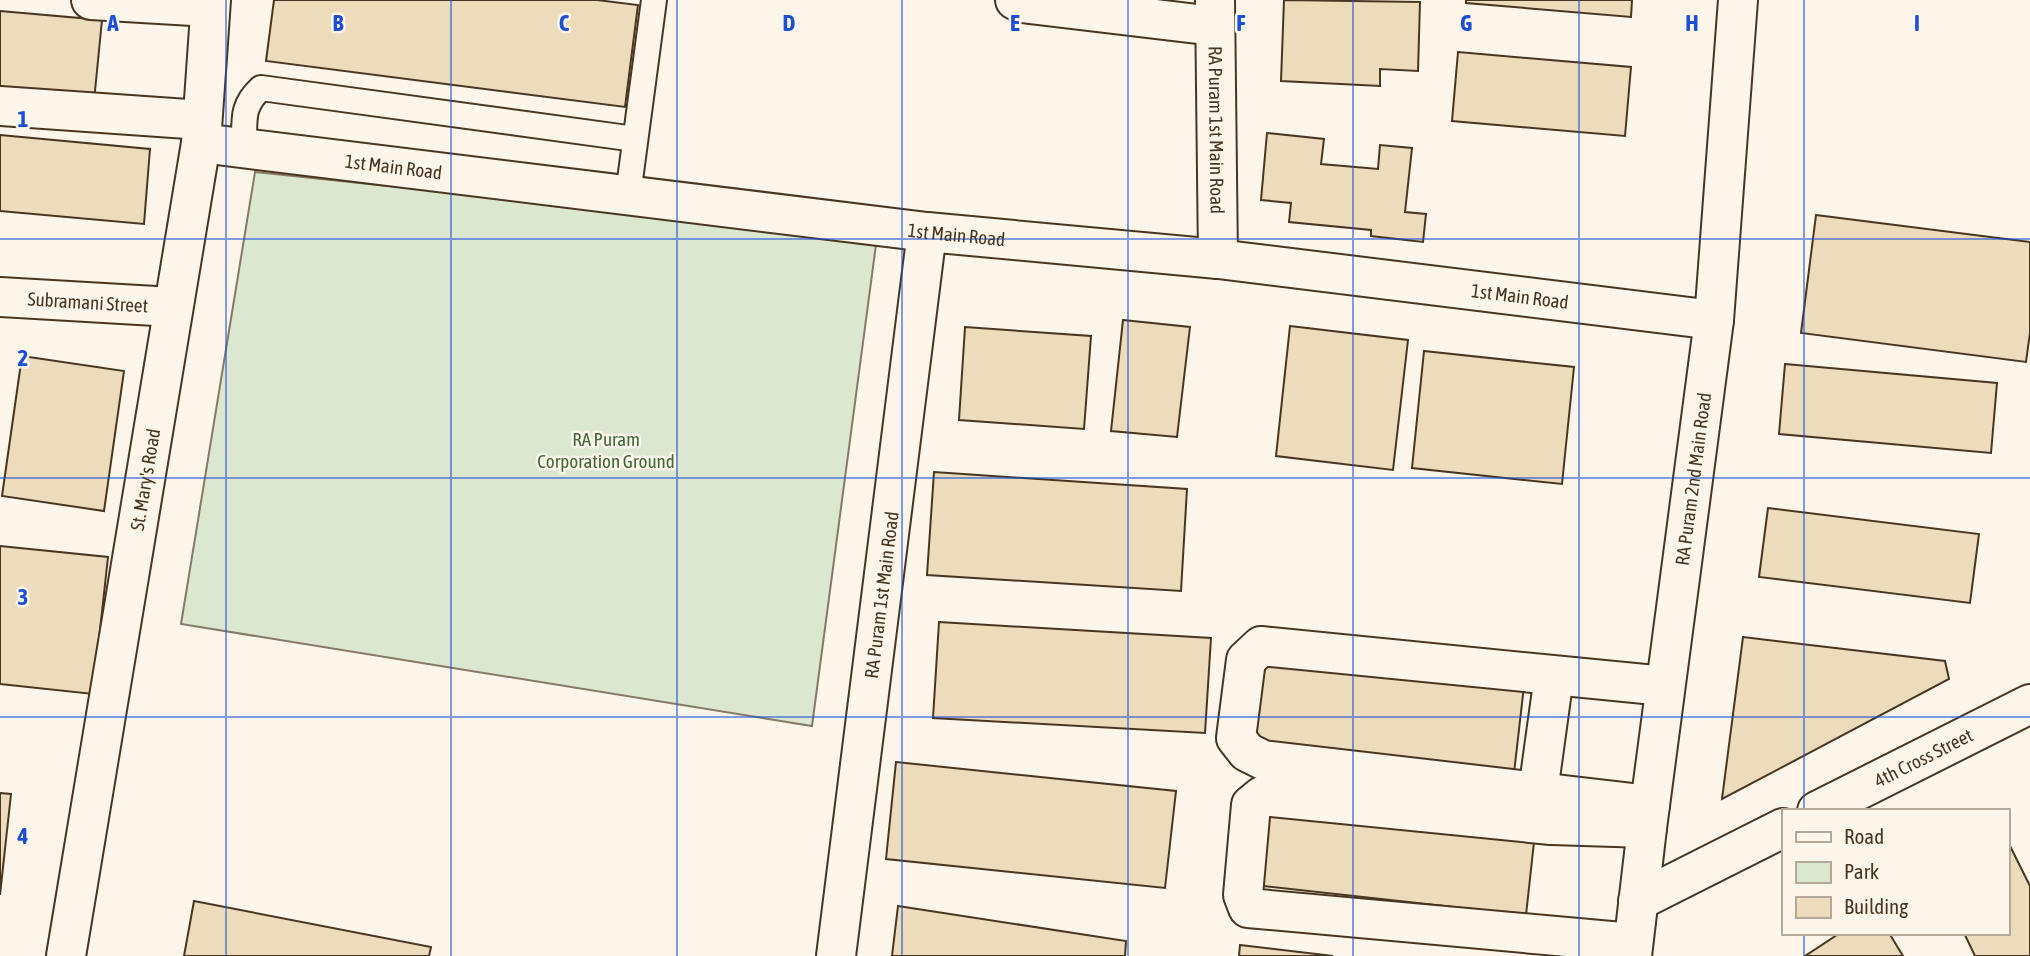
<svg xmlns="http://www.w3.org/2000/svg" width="2030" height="956" font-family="'Asap Condensed',sans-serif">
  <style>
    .green { fill: #dce7d0; stroke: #887966; stroke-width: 2 }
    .building { fill: #ecdcbc; stroke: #4a3520; stroke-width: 2 }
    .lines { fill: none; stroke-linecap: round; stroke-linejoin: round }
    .service-casing { stroke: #4a3520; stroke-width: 28 }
    .minor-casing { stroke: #4a3520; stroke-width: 42 }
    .secondary-casing { stroke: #4a3520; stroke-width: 42 }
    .service { stroke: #fbf6e9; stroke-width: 24 }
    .minor { stroke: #fbf6e9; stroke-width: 38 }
    .secondary { stroke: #fbf6e9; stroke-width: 38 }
    .grid { fill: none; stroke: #1d4ed8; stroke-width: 2; stroke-opacity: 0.55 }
    .labels { text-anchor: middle; stroke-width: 5; stroke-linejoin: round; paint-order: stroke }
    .street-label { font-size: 19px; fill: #4a3520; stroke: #fbf6e9 }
    .park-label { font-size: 19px; fill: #436837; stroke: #fbf6e9 }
    .grid-label { font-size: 23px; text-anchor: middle; font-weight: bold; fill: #1d4ed8; stroke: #fbf6e9; stroke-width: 5; stroke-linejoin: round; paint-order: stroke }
  </style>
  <rect width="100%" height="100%" fill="#fbf6e9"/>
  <polygon class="green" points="255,172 877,237 812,726 181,624"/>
  <g class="building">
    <polygon points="274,0 597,0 638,5 625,107 266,61"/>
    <polygon points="1284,0 1420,2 1418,71 1380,69 1380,86 1281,81"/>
    <polygon points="1466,0 1632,0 1631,17 1466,3"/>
    <polygon points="0,11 102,20 94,101 0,93"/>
    <polygon points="1458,52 1631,67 1625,136 1452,121"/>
    <polygon points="1267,133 1324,139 1321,164 1378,169 1380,145 1412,148 1405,212 1426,214 1423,242 1371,236 1371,230 1289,222 1291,203 1261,200"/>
    <polygon points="0,135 150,149 144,224 0,211"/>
    <polygon points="1816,215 2030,242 2030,333 2026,362 1801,333"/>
    <polygon points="1123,320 1190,327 1177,437 1111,431"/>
    <polygon points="1290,326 1408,340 1393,470 1276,456"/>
    <polygon points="965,327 1091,336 1084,429 959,420"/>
    <polygon points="1424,351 1574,367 1562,484 1412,468"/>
    <polygon points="22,356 124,371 104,511 2,496"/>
    <polygon points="1785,364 1997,383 1991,453 1779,434"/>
    <polygon points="934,472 1187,489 1181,591 927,575"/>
    <polygon points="1768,508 1979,534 1970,603 1759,577"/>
    <polygon points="0,546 108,557 93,694 0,684"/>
    <polygon points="939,622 1211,638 1205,733 933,718"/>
    <polygon points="1743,637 1945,661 1949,679 1722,799"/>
    <polygon points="1258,656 1524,686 1514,773 1248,744"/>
    <polygon points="896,762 1176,791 1165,888 886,859"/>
    <polygon points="0,793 11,794 0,895"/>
    <polygon points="1264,802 1535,833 1526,915 1255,885"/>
    <polygon points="2007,840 2030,886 2030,956 1975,956 1964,933 2007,933"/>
    <polygon points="194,901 431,947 429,956 184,956"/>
    <polygon points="898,906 1126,941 1125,956 892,956"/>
    <polygon points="1840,933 1889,933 1903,956 1805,956"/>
    <polygon points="1240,945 1333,956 1239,956"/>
  </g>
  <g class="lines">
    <defs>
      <g id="service">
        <path d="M244 148C245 122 240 107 261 88L635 139"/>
        <polyline points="628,195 654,0"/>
      </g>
      <g id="minor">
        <polyline points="91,0 210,7"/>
        <polyline points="1015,0 1021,3 1214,26"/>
        <path id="s1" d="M1215 0 1218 259"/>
        <polyline points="0,106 202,120"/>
        <path id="s2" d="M201 143 927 232 1218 259 1714 320"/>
        <path id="s3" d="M0 297 173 307"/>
        <polyline points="1538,792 1554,676"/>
        <polyline points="1650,805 1263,760 1247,752 1236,738 1246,660 1261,646 1665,686"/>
        <path id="s4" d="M1817 811 2030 704"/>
        <polyline points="1638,901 1783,828"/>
        <polyline points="1633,943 1248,908 1243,895 1251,805 1262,796 1551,825 1647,828"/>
        <path id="s5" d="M836 956 927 232"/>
      </g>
      <g id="secondary">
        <path id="s6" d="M66 956 201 143 211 0"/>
        <path id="s7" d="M1632 956 1647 828 1714 320 1738 0"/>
      </g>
    </defs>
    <use href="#service" class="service-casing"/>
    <use href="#minor" class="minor-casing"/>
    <use href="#secondary" class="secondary-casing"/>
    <use href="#service" class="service"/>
    <use href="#minor" class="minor"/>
    <use href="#secondary" class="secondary"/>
  </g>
  <path class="grid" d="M226 0V956M451 0V956M677 0V956M902 0V956M1128 0V956M1353 0V956M1579 0V956M1804 0V811M0 239H2030M0 478H2030M0 717H2030M1804 933V956"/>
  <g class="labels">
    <g class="street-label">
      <text dy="7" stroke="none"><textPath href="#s1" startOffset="130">RA Puram 1st Main Road</textPath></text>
      <text dy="7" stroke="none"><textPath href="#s2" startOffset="194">1st Main Road</textPath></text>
      <text dy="7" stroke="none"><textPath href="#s2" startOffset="761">1st Main Road</textPath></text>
      <text dy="7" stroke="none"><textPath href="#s2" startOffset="1328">1st Main Road</textPath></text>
      <text dy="7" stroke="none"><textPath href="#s3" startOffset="88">Subramani Street</textPath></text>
      <text dy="7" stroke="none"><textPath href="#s6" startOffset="483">St. Mary's Road</textPath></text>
      <text dy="7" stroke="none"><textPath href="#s7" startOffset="481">RA Puram 2nd Main Road</textPath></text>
      <text dy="7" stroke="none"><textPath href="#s5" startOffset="364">RA Puram 1st Main Road</textPath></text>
      <text dy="7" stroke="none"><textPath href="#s4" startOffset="119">4th Cross Street</textPath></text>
    </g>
    <g class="park-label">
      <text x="606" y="446">RA Puram<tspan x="606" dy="22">Corporation Ground</tspan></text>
    </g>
  </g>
  <g class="grid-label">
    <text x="113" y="31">A</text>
    <text x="338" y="31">B</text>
    <text x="564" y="31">C</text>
    <text x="789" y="31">D</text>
    <text x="1015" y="31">E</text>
    <text x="1241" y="31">F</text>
    <text x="1466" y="31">G</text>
    <text x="1692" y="31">H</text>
    <text x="1917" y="31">I</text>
    <text x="23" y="127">1</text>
    <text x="23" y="366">2</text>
    <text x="23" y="605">3</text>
    <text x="23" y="844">4</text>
  </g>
  <rect x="1782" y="809" width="228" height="126" fill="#fbf6e9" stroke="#b4a999" stroke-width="2"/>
  <rect x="1796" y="832" width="35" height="10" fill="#fbf6e9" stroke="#b4a999" stroke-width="2"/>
  <text x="1844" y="844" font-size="21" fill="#4a3520">Road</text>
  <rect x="1796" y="862" width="35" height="21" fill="#dce7d0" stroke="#b4a999" stroke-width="2"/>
  <text x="1844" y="879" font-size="21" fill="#4a3520">Park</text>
  <rect x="1796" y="897" width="35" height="21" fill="#ecdcbc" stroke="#b4a999" stroke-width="2"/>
  <text x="1844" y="914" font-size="21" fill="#4a3520">Building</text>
</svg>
